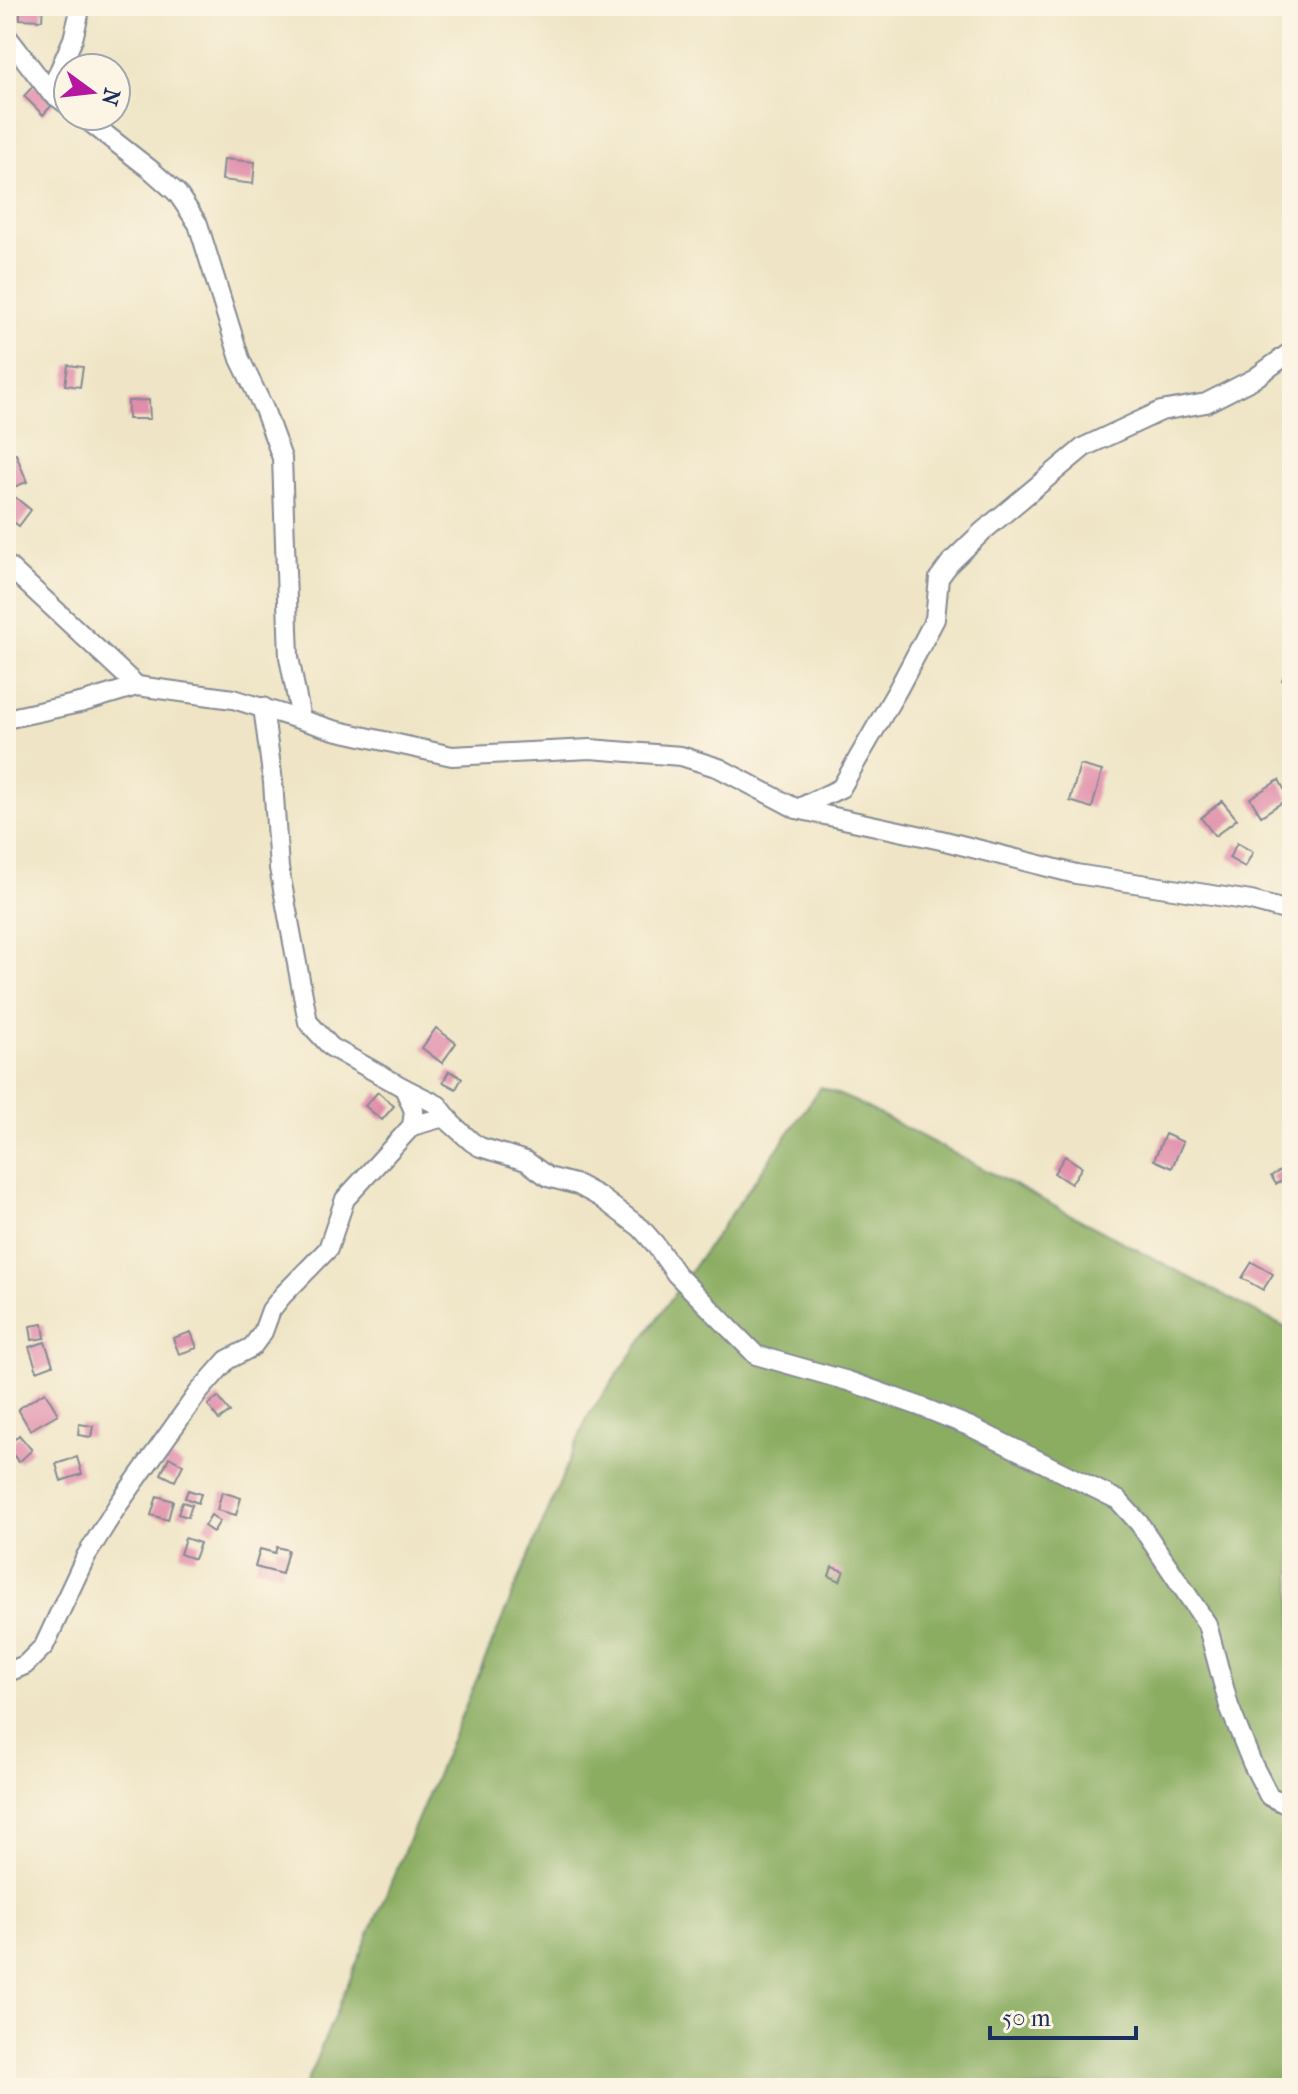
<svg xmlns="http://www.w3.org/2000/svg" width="1298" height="2094" font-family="'IM FELL French Canon',serif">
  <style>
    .forest { fill: #8bad62; stroke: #536e60; stroke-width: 2 }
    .building { fill: #e08caa }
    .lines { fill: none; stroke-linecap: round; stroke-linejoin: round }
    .minor-casing { stroke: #858a92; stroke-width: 22 }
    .minor { stroke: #fff; stroke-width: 18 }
  </style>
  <rect width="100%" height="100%" fill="#fcf5e5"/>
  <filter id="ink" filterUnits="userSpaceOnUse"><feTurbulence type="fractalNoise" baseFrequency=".0125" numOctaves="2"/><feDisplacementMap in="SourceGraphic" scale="16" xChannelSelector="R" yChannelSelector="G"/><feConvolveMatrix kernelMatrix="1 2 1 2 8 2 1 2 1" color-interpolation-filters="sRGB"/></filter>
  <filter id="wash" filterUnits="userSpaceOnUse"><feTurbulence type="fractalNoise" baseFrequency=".006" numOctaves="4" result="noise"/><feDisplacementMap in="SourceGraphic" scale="32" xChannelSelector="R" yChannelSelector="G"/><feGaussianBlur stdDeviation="1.8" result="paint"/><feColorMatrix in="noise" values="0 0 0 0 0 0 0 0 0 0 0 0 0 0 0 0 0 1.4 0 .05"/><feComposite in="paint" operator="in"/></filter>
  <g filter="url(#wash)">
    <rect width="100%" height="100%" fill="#efe5c6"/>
    <polygon class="forest" points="821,1087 856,1102 1292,1331 1292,2088 304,2088 588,1416"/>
    <g id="blocks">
      <g class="building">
        <polygon points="20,6 43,6 42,20 20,19"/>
        <polygon points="35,84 54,103 43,115 24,96"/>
        <polygon points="224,159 255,162 253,184 222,180"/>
        <polygon points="68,365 83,367 80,387 65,385"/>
        <polygon points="149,400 150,419 128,419 128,401"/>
        <polygon points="16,454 27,482 11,488 6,476 6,458"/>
        <polygon points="10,493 31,510 19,526 6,516 6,498"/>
        <polygon points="1292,654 1292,683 1282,680"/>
        <polygon points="1080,765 1102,771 1092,808 1070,801"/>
        <polygon points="1279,780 1289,798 1261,816 1250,798"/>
        <polygon points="1222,801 1237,819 1215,836 1201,818"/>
        <polygon points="1237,843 1253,852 1245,867 1229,858"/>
        <polygon points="436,1028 456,1043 442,1063 422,1048"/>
        <polygon points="449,1071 462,1078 456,1089 443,1082"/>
        <polygon points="378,1092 394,1106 382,1120 365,1106"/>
        <polygon points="1165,1134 1183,1142 1172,1168 1154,1160"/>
        <polygon points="1065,1156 1082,1167 1071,1184 1054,1173"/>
        <polygon points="1290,1165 1292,1175 1276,1184 1271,1176"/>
        <polygon points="1252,1262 1273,1274 1263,1290 1242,1278"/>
        <polygon points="43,1324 45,1338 32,1340 30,1326"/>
        <polygon points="191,1332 197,1348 179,1354 173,1338"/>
        <polygon points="45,1342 53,1365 37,1371 29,1347"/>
        <polygon points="45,1392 58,1414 30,1430 18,1409"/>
        <polygon points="218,1397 230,1412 219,1420 208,1405"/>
        <polygon points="79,1424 93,1426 91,1437 78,1435"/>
        <polygon points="19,1435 32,1450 19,1462 6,1447"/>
        <polygon points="77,1457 82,1474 61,1481 56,1464"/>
        <polygon points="169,1457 183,1465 175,1481 161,1474"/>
        <polygon points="188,1490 201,1494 198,1503 185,1498"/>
        <polygon points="222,1492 241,1498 236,1515 217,1510"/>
        <polygon points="157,1496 173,1501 168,1520 151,1515"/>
        <polygon points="182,1502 192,1505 188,1517 178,1514"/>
        <polygon points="211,1515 220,1521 213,1532 204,1526"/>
        <polygon points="185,1538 200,1543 194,1559 180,1554"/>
        <polygon points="277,1547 288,1550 282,1574 255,1567 260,1549 275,1553"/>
        <polygon points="832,1567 844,1571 840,1581 829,1576"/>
      </g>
    </g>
  </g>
  <g filter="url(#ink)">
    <use href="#blocks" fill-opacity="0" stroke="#858a92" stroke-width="2"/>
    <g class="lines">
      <defs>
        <g id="minor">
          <polyline points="6,35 50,92 68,105"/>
          <polyline points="50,92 73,39 81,6"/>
          <polyline points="82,116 151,170 177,193 198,224 240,359 264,409 282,458 289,657 301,719"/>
          <polyline points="6,564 137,686"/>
          <polyline points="6,719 84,702 137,686 233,699 334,730 452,756 590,749 681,756 719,768 797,809 941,840 1076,874 1251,901 1292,912"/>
          <polyline points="797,809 841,788 898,689 935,619 939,578 950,563 982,532 1084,447 1161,411 1206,403 1255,378 1292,351"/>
          <polyline points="404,1088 438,1105 449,1119"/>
          <polyline points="412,1126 444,1117 472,1142 480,1147 526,1161 548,1177 578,1185 600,1197 641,1228 655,1244 676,1274 756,1355 848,1381 919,1406 971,1427 1118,1500 1139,1523 1207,1624 1229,1706 1252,1763 1269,1796 1292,1807"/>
          <polyline points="6,1673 25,1665 44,1646 86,1556 118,1505 198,1393 227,1360 252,1347 263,1332 271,1310 283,1295 328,1249 345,1199 412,1126 414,1111 404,1088 331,1047 308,1022 279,868 273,782 263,707"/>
        </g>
      </defs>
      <use href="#minor" class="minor-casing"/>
      <use href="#minor" class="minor"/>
    </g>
  </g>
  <rect width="1298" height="2094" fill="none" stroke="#fcf5e5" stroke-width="32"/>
  <g transform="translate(92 92) rotate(105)"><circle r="38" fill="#fcf5e5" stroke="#a2a6af" stroke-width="2"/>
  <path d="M0-6L14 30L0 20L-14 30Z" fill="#b5179e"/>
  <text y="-12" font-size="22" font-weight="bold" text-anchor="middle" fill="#1b2f5e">N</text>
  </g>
  <path d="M990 2026v12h146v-12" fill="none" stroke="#1b2f5e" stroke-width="4"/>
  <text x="1002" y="2026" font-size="24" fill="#1b2f5e" stroke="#fcf5e5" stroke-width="6" paint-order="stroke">50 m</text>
</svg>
